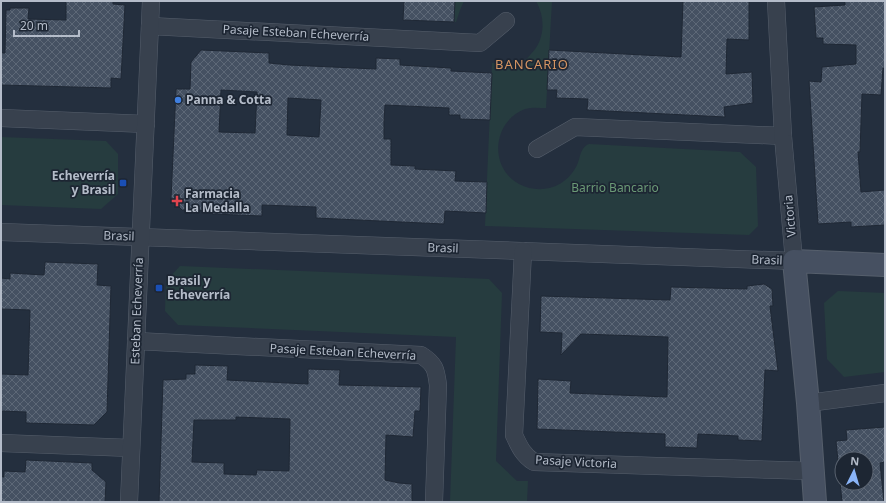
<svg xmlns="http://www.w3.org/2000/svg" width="886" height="503" font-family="'Noto Sans',sans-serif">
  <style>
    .park { fill: #263c3f }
    .building { fill: url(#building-cross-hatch); stroke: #1f2835; fill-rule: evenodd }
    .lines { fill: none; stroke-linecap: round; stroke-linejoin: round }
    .street-casing { stroke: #565f6c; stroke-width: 18 }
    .secondary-casing { stroke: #565f6c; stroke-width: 24 }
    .street { stroke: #38414e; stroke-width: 17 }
    .secondary { stroke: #465061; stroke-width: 22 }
    .shop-dot { fill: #3f7fe0; stroke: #1d2633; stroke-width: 1.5 }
    .transit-dot { fill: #1a4fb4; stroke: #1d2633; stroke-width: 1.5 }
    .health-dot { fill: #e0444e; stroke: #1d2633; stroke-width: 1.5 }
    .labels { text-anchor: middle; stroke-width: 3.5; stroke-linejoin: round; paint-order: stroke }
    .street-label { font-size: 12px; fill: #b4bcc9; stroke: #1d2633 }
    .poi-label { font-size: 12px; font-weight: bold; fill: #b4bcc9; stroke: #1d2633; text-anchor: start }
    .park-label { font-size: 12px; fill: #6b9a76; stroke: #1d2633 }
    .neighbourhood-label { font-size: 13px; letter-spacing: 1px; fill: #d59563; stroke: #1d2633 }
  </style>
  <defs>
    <pattern id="building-cross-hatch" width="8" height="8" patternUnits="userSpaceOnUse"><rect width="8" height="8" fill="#455162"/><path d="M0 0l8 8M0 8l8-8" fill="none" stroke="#5d6877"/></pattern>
  </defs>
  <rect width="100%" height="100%" fill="#242f3e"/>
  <g class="park">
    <polygon points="455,1 464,1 460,10 456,22 454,22"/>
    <path d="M536 1H552L546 108C539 108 532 107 525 109 493 121 488 167 519 184 540 195 565 188 576 167 581 159 579 148 589 144L740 152 756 167 758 226 749 235 485 226 492 63C500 63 509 65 517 64 522 63 527 59 530 55 545 41 546 18 536 1Z"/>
    <polygon points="1,137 106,141 118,154 118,194 101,209 1,205"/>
    <polygon points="180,266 489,279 502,293 496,461 517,481 528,481 527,502 450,502 456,337 178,325 165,311 166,281"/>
    <polygon points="838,291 885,293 885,372 844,377 827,359 824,303"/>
  </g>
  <g class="building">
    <polygon points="66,1 113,1 113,4 125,5 121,79 111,78 111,88 1,85 1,53 5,53 6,10 10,10 10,8 29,8 28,19 66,20"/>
    <polygon points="404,1 455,1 454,22 403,20"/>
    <polygon points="683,1 749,1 749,40 727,39 726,74 752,72 753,103 724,107 725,117 587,110 588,99 556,98 557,90 547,90 549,50 681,57"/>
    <polygon points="845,1 885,1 885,68 883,68 881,95 862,94 860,152 858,152 861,192 885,190 885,225 851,227 851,222 818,224 809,81 821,82 822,67 856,64 856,45 823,44 823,38 816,38 814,7 845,5"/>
    <path d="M201 50 269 53V63L289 65 376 69V58L400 59V65L451 68V71L492 73 490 120 460 119V115H449V108L385 105 384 122V139H391V165L415 166V169L456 171 455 181 487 182 486 213 445 211 444 224 316 218V207L262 205V216L212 214V211L182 210 171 199 176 89H190L191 62ZM221 90 257 92 255 133 219 132ZM288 98 321 100 319 137 287 135Z"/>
    <polygon points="45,262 98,264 97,285 111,286 107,412 94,425 26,423 26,412 1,411 1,374 28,375 30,310 1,309 1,278 10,279 10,273 44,275"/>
    <polygon points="764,284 772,289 773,306 770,306 778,371 765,370 762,441 738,440 738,436 698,434 697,448 665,447 665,434 537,429 538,379 571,381 570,393 667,397 668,337 581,334 561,355 562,333 540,332 541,296 670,300 671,287 747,289 747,286"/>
    <path d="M195 365 228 366 227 380 308 384V369L340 370 339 385 421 387 420 411H415L413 437 386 435 385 480 399 483 412 484V502H159L163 380 186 379V374H195ZM236 417 290 419 289 471 257 470 256 475 224 474V463L192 462 194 420H236Z"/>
    <path d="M885 427V462L880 463 884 502H842L836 441 847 440 846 430ZM842 459H866V483H842Z"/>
    <polygon points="26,460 92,463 92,470 106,482 105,502 1,502 1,477 4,477 4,471 25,472"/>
  </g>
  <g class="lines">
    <defs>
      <g id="street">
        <polyline points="150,26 480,43 506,21"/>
        <polyline points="1,118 146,124"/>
        <polyline points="537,149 575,127 783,136"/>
        <polyline points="1,232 794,261 783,136 776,1"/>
        <path d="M523 251 514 435C519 446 523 455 534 462L812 471"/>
        <path d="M136 341 421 355C435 364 436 369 438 385L434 502"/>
        <polyline points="808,403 885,393"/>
        <polyline points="1,443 131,448"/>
        <polyline points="129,502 151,1"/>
      </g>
      <polyline id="secondary" points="815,502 808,403 794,261 885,265"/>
    </defs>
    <use href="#street" class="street-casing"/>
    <use href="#secondary" class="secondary-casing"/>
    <use href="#street" class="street"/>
    <use href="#secondary" class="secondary"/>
  </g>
  <circle class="shop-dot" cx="178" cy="100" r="4"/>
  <g class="transit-dot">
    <rect x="119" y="179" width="8" height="8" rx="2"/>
    <rect x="155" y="284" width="8" height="8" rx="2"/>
  </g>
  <path class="health-dot" d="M175 195h4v4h4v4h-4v4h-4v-4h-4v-4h4z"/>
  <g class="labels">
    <g class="street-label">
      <text transform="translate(296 33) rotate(3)" y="4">Pasaje Esteban Echeverría</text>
      <text transform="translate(790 216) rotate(-95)" y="4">Victoria</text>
      <text transform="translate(119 236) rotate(2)" y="4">Brasil</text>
      <text transform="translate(443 248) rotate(2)" y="4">Brasil</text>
      <text transform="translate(767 260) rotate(2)" y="4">Brasil</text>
      <text transform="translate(137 311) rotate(-88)" y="4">Esteban Echeverría</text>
      <text transform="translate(343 352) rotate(3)" y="4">Pasaje Esteban Echeverría</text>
      <text transform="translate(576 462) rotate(3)" y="4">Pasaje Victoria</text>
    </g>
    <g class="poi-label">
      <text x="186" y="104">Panna &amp; Cotta</text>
      <text x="115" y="180" text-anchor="end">Echeverría<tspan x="115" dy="14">y Brasil</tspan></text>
      <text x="185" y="198">Farmacia<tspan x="185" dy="14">La Medalla</tspan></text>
      <text x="167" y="285">Brasil y<tspan x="167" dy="14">Echeverría</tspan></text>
    </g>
    <g class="park-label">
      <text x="615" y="192">Barrio Bancario</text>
    </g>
    <g class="neighbourhood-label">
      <text x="532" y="69">BANCARIO</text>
    </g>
  </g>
  <rect width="886" height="503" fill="none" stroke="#b4bcc9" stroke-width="4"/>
  <g transform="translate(854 471) rotate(5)"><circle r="19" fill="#1d2633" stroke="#59626f"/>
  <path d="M0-3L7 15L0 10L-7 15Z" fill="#8ab4f8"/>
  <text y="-6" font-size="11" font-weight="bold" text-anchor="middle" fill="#b4bcc9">N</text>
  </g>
  <path d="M14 30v6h65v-6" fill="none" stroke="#b4bcc9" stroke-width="2"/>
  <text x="20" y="30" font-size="12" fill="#b4bcc9" stroke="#1d2633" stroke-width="3" paint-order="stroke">20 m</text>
</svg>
